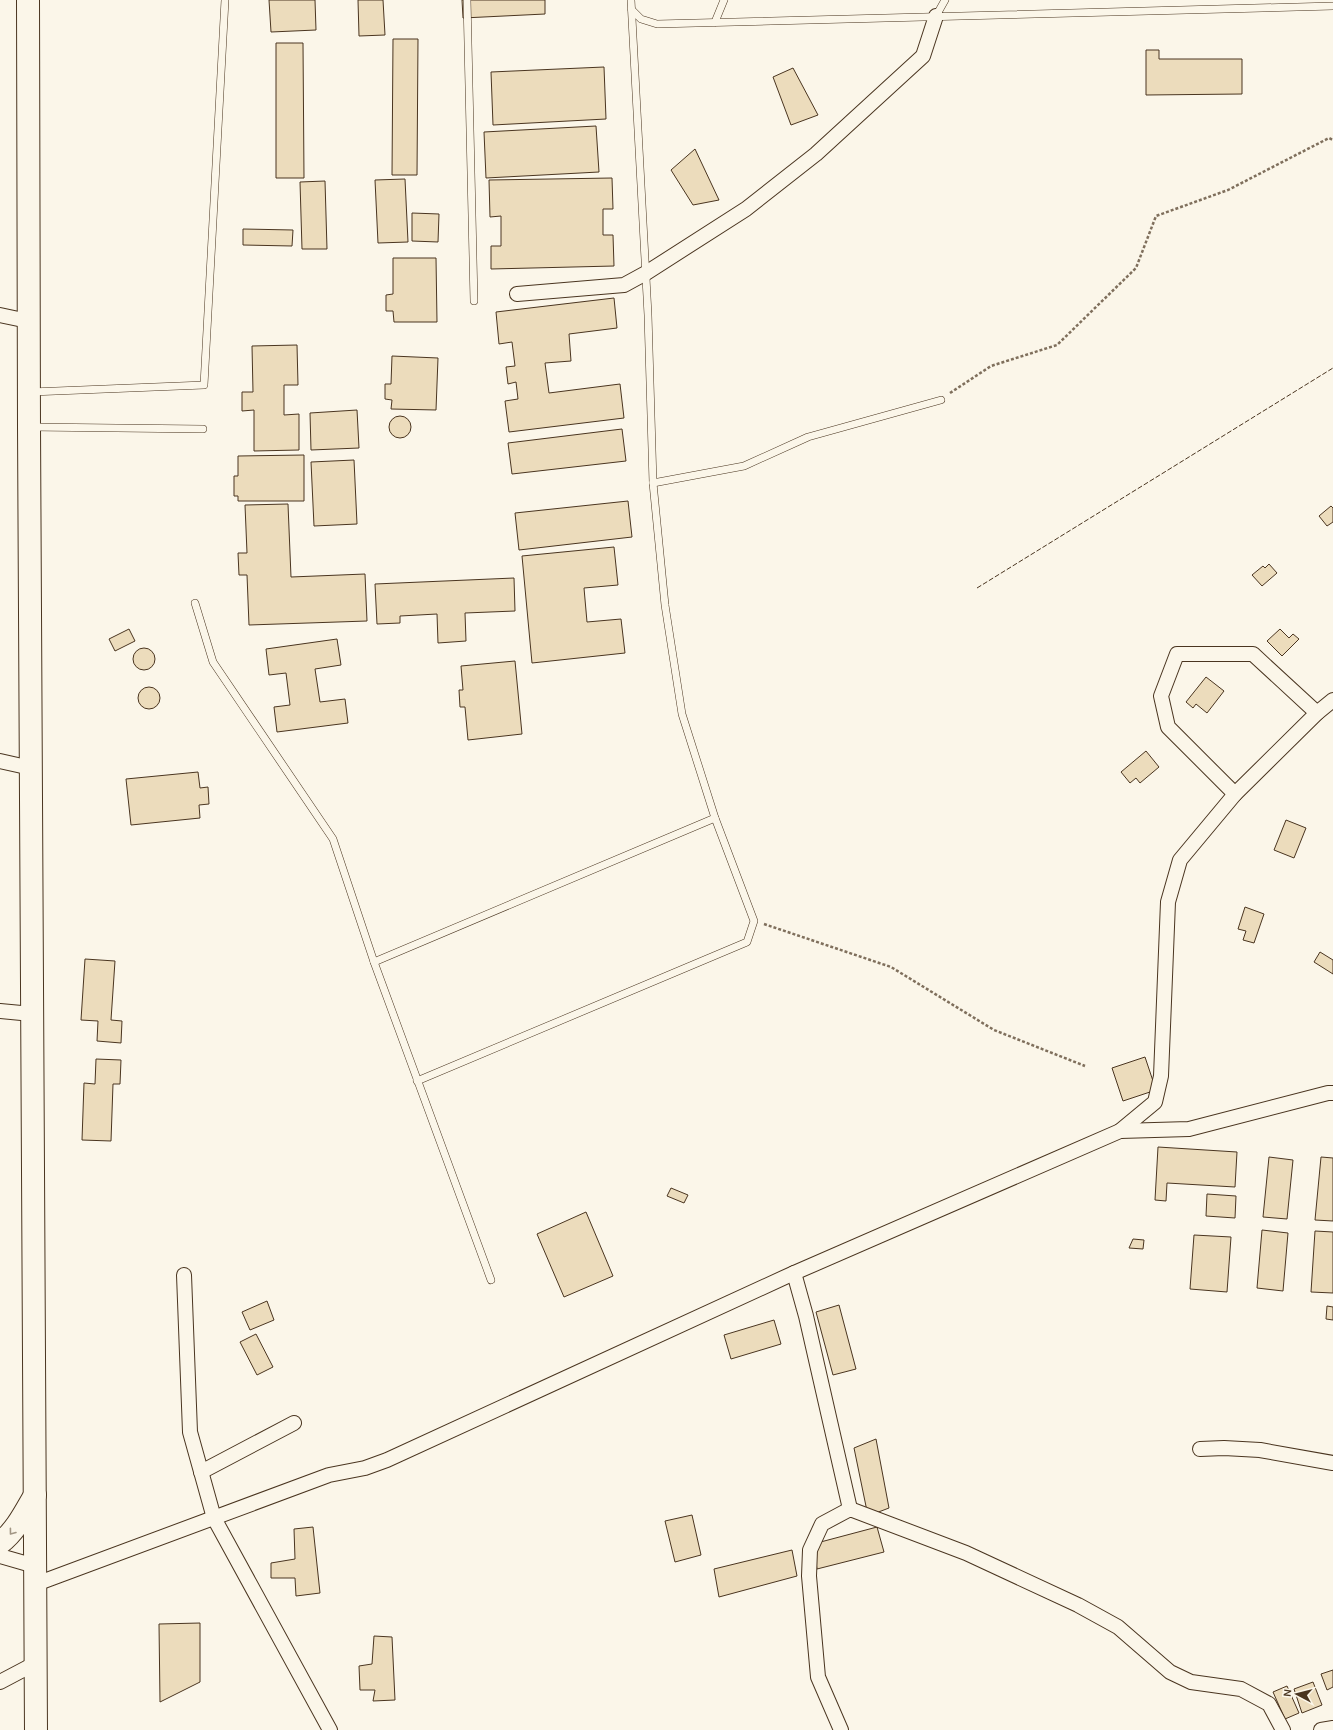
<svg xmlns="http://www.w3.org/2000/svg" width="1333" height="1730" font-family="Karla,sans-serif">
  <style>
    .building { fill: #ecdcbc; stroke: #4a3520 }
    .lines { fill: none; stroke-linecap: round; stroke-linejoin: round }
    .lane-casing { stroke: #4a3520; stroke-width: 8 }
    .street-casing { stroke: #4a3520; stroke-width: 16 }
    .primary-casing { stroke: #4a3520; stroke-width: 24 }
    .path { stroke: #7f6f5c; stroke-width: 2.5; stroke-dasharray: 3 2; stroke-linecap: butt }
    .lane { stroke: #fbf6e9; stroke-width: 7 }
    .street { stroke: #fbf6e9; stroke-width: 14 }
    .primary { stroke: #fbf6e9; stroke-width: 22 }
    .fence { stroke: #4a3520; stroke-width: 1; stroke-dasharray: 5 2; stroke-linecap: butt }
    .oneway { stroke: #a29684 }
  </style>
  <rect width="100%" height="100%" fill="#fbf6e9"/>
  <g class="building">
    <polygon points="269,0 315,0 316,30 271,32"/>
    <polygon points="358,0 383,0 385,35 359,36"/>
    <polygon points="462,0 545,0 545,14 463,18"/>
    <polygon points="393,39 418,39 417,175 392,175"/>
    <polygon points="276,43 303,43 304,178 276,178"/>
    <polygon points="1146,50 1159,50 1159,59 1242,59 1242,94 1146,95"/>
    <polygon points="604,67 606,119 493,125 491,72"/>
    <polygon points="793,68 818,115 791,125 773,77"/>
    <polygon points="596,126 599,172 486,178 484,132"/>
    <polygon points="695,149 719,200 693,205 671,170"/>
    <polygon points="612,178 613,209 603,209 603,235 613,235 614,266 491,269 491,246 501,246 501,216 490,217 489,180"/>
    <polygon points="405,179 408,242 378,243 375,180"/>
    <polygon points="325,181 327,249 302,249 300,182"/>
    <polygon points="412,213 439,214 438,242 412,241"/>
    <polygon points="243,229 293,230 292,246 243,245"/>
    <polygon points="393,258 436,258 437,322 394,322 393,311 386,311 386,295 393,294"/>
    <polygon points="614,298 617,328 569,334 571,361 545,363 549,393 620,384 624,418 509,432 505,401 518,399 516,382 508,384 506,367 515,366 512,342 499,344 496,312"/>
    <polygon points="297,345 298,385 284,385 284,415 299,414 299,450 254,451 254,410 242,411 242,392 253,392 252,346"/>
    <polygon points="392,356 438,358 436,410 391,409 392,400 385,399 385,384 391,384"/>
    <polygon points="357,410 359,448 311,450 310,413"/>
    <circle cx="400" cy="427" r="11"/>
    <polygon points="622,429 626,461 512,474 508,443"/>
    <polygon points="304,455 304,501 238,501 238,496 234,496 234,476 238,476 238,456"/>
    <polygon points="354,460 357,524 314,526 311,462"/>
    <polygon points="628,501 632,537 519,550 515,513"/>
    <polygon points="288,504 291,577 365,574 367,621 249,625 247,575 239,575 238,553 247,553 245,505"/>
    <polygon points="1331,506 1333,508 1333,522 1327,526 1319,516"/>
    <polygon points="614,547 618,585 584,588 587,622 621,619 625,653 532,663 522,556"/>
    <polygon points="1269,564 1277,573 1262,586 1252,575 1263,566 1265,568"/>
    <polygon points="514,578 515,611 465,613 466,641 438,643 437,614 400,616 400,623 377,624 375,584"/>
    <polygon points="129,629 135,641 115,651 109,639"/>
    <polygon points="1280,629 1289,638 1293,634 1299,639 1282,656 1267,641"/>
    <polygon points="337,639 341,665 315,669 320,702 345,699 348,723 277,732 274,707 290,705 286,673 269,675 266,649"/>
    <circle cx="144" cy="659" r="11"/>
    <polygon points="515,661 522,734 468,740 465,707 460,707 459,690 463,690 461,666"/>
    <polygon points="1206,677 1224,691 1207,713 1196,704 1193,708 1186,702"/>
    <circle cx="149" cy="698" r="11"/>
    <polygon points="1146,751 1159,767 1140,783 1136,778 1130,783 1121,772"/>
    <polygon points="198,772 200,788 208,787 209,804 199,805 200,818 131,825 126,779"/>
    <polygon points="1286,820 1306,828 1294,858 1274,850"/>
    <polygon points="1245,907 1264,914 1254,943 1243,940 1246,931 1238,929"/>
    <polygon points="1320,952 1333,960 1333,974 1314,962"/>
    <polygon points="85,959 115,961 111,1020 122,1021 121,1043 97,1041 98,1021 81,1020"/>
    <polygon points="1145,1057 1156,1090 1123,1101 1112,1068"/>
    <polygon points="96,1059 121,1060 120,1084 113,1084 111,1141 82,1140 84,1083 95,1084"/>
    <polygon points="1158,1147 1237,1152 1235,1187 1167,1183 1166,1201 1155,1200"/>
    <polygon points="1269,1157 1293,1160 1287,1219 1263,1217"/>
    <polygon points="1321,1157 1333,1158 1333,1221 1315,1220"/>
    <polygon points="671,1188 688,1195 684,1203 667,1196"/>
    <polygon points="1207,1194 1236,1196 1235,1218 1206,1216"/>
    <polygon points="586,1212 613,1276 564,1297 537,1234"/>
    <polygon points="1262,1230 1288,1233 1283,1291 1257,1288"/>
    <polygon points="1315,1231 1333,1232 1333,1293 1311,1292"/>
    <polygon points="1194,1235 1231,1237 1227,1292 1190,1289"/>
    <polygon points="1133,1239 1144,1240 1143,1249 1129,1248"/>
    <polygon points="267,1301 274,1320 250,1330 242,1312"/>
    <polygon points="839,1305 856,1369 833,1375 816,1312"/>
    <polygon points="1327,1306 1333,1307 1333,1320 1326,1319"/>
    <polygon points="774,1320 781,1344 731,1359 724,1335"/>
    <polygon points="256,1334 273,1367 257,1375 240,1342"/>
    <polygon points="876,1439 889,1508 868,1516 854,1448"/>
    <polygon points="692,1515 701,1555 675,1562 665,1521"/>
    <polygon points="313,1527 320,1593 296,1596 295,1578 271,1578 271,1563 295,1559 294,1529"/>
    <polygon points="877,1527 884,1552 817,1569 813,1544"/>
    <polygon points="792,1550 797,1576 719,1597 714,1569"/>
    <polygon points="200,1623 200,1682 160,1702 159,1624"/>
    <polygon points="374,1636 392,1637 395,1700 373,1701 375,1690 360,1690 359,1666 372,1664"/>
    <polygon points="1333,1670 1333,1687 1327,1690 1321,1674"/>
    <polygon points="1313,1682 1322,1705 1302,1713 1294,1689"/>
    <polygon points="1287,1686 1299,1713 1285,1719 1273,1692"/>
  </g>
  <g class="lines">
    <defs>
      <g id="lane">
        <polyline points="467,0 474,301"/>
        <polyline points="632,10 641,19 657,24 1333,6"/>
        <polyline points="936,16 945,0"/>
        <polyline points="715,22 724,0"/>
        <polyline points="31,392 204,385 225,0"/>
        <polyline points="31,427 203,429"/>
        <polyline points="653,483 744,466 808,437 941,400"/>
        <polyline points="195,603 213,662 333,839 374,962 491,1280"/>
        <polyline points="374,962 715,818"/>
        <polyline points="417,1081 747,942 754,921 715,818 682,714 665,605 653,483 648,315 631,0"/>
      </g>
      <g id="street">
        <polyline points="517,294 624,285 646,273 746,209 816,154 923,56 936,16"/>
        <polyline points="0,315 28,321"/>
        <polyline points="0,761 31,768"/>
        <polyline points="1235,794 1168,727 1161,696 1177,654 1253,654 1317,713"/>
        <polyline points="0,1011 32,1014"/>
        <polyline points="1120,1131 1155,1102 1161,1076 1168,902 1180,860 1235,794 1317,713 1333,700"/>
        <polyline points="794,1273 806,1316 850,1509"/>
        <polyline points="184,1275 190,1432 214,1518 330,1730"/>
        <polyline points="1200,1449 1224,1448 1260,1450 1333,1463"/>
        <polyline points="201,1472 294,1423"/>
        <polyline points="0,1556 35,1566"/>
        <polyline points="36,1584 329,1475 365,1468 387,1460 794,1273 1120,1131 1189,1129 1328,1093 1333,1093"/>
        <polyline points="0,1682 36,1663"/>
        <polyline points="841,1730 818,1677 809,1576 810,1550 822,1524 850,1509 966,1553 1078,1605 1118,1627 1170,1672 1191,1682 1241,1689 1269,1704 1283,1730"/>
        <polyline points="1321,1730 1333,1728"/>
      </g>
      <g id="primary">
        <polyline points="28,0 29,427 36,1730"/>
        <path d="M0 1543C16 1531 25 1512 35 1495"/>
      </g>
    </defs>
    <use href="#lane" class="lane-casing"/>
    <use href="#street" class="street-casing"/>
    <use href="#primary" class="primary-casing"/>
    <g class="path">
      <polyline points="950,393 991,366 1057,345 1136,268 1156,216 1228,190 1329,138 1333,140"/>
      <polyline points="764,924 891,967 994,1030 1085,1066"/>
    </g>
    <use href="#lane" class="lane"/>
    <use href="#street" class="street"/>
    <use href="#primary" class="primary"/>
    <polyline class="fence" points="977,588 1333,368"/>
  </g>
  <defs><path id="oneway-chevron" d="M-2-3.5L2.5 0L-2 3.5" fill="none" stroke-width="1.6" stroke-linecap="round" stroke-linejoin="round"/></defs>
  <use class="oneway" href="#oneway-chevron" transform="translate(12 1532) rotate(127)"/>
  <g transform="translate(1297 1694) rotate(277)" stroke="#fbf6e9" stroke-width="3" paint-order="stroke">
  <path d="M0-3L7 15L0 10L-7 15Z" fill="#4a3520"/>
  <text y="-6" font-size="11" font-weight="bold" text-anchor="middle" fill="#4a3520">N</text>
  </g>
</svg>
